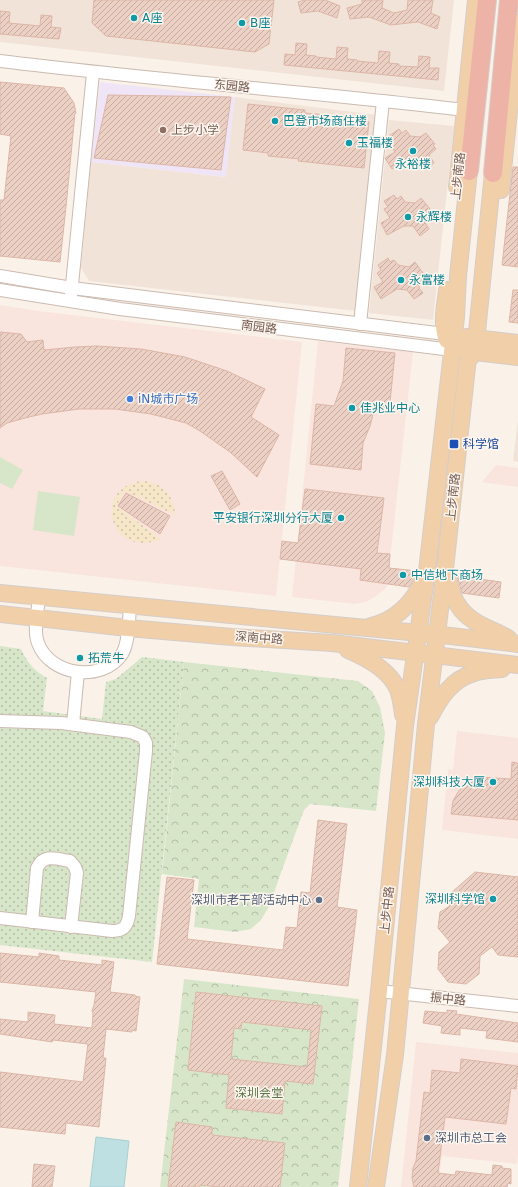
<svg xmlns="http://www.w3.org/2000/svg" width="518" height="1187" font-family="'DejaVu Sans','Noto Sans SC',sans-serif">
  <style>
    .residential { fill: #f1e3d8 }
    .commercial { fill: #f9e4de }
    .education { fill: #efe5f7 }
    .sand { fill: url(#sand-dots) }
    .park { fill: url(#park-crowns) }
    .garden { fill: url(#garden-dots) }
    .pitch { fill: #d7e6c9 }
    .water { fill: #bfe0e2; stroke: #a7cfd2 }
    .building { fill: url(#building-hatch); stroke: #ddb6a6; fill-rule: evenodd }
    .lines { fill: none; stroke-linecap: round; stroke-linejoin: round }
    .minor-casing { stroke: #cbbab0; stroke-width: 14 }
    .major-casing { stroke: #d5cdca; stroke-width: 18 }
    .highway-casing { stroke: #d5cdca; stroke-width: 20 }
    .minor { stroke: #fff; stroke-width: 12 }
    .major { stroke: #f1d0a9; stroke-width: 16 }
    .highway { stroke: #edb3a7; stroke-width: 18 }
    .culture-dot { fill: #0f9aa8; stroke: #fdf6ef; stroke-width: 1.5 }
    .education-dot { fill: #8d6e63; stroke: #fdf6ef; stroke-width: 1.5 }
    .shop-dot { fill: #3f7fe0; stroke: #fdf6ef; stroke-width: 1.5 }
    .transit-dot { fill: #1a4fb4; stroke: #fdf6ef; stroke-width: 1.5 }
    .service-dot { fill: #5c6f8a; stroke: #fdf6ef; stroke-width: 1.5 }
    .labels { text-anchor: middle; stroke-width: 3; stroke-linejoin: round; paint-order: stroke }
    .culture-label { font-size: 12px; fill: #0d838f; stroke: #fdf6ef; text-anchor: start }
    .street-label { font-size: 12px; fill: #72594f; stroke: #fdf6ef }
    .education-label { font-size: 12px; fill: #785e54; stroke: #fdf6ef; text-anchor: start }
    .shop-label { font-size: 12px; fill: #366cbe; stroke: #fdf6ef; text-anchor: start }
    .transit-label { font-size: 12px; fill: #164399; stroke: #fdf6ef; text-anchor: start }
    .service-label { font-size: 12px; fill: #4e5e75; stroke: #fdf6ef; text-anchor: end }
    .park-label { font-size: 12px; fill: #5a7649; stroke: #fdf6ef }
  </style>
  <defs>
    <pattern id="sand-dots" width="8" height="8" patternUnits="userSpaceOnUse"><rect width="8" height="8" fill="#f5e7c8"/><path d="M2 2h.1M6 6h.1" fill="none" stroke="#cbbea5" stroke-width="1.8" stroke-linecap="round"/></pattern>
    <pattern id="park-crowns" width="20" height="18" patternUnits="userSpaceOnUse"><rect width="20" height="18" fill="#d7e6c9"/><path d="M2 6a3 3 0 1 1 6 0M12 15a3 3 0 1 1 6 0" fill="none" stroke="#b3bda6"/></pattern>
    <pattern id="garden-dots" width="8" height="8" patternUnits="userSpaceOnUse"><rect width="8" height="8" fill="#d7e6c9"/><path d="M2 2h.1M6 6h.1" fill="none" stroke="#b3bda6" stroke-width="1.8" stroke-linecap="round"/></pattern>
    <pattern id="building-hatch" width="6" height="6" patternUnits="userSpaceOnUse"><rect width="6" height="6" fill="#ecd0c4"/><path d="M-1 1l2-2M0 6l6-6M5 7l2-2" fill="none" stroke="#c4aca2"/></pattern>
  </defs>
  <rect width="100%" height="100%" fill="#faf2e9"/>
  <g class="residential">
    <polygon points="0,0 454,0 444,91 0,42"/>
    <polygon points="235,97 377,115 356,311 89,281 81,268 91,162 225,177"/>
    <polygon points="389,120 454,126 433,320 369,313"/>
    <polygon points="518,419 518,462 513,461"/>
  </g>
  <g class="commercial">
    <polygon points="0,305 38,311 302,342 276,596 0,566"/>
    <polygon points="318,341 413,352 387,587 376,596 366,602 354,604 292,597"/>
    <polygon points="496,465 518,468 518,487 482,482"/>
    <polygon points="457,731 518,738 518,839 442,830 448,769 453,770"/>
    <polygon points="416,1042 518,1053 518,1154 517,1164 442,1156 438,1187 401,1187"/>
  </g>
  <polygon class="education" points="100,82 235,97 226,177 91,162"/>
  <path class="sand" d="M142 481C162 482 174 495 175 515L125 491 116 506 161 539C108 560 92 487 142 481Z"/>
  <g class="park">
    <polygon points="184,662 358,681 372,691 380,707 385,733 376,811 310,804 304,810 279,878 270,905 261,920 251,929 235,932 194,927 199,879 162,874"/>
    <polygon points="184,979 359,999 338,1187 160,1187"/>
  </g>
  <path class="garden" d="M0 646 21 649C27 662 34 671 47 678L43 711 102 719 106 682 116 679 142 657 184 662 152 962 0 945Z"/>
  <g class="pitch">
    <polygon points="0,457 23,470 12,489 0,483"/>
    <polygon points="38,491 80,497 74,536 33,530"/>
  </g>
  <polygon class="water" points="96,1137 129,1141 124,1187 90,1187"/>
  <g class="building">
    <polygon points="94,0 274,0 269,44 255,52 106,36 92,23"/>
    <polygon points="305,0 325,0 340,6 337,18 318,11 301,13 298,2"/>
    <polygon points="362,0 383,0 382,8 394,13 407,10 408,0 433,0 431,13 440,17 437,29 418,22 391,25 369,17 350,19 347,8 362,4"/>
    <polygon points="0,11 10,12 9,23 19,24 40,26 41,15 52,16 51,27 61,28 59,39 0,34"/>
    <polygon points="296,43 307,44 306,55 316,56 316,57 336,59 337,47 348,48 347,59 357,60 357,61 378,63 379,51 390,52 389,63 399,64 399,66 418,67 419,56 430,57 429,68 439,68 438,80 284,65 285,54 295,55"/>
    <polygon points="0,82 64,88 74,103 76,113 75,113 66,207 60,262 0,256 0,200 4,200 11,136 0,134"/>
    <polygon points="108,95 231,97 221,170 94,158"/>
    <polygon points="248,104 305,110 305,113 326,115 326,117 369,122 364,168 298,161 299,159 268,156 268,153 243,150"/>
    <polygon points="399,129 402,133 406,130 410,136 420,137 426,133 435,144 433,145 436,149 429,155 434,163 425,170 418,161 409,160 392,169 385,158 395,152 389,143 393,141 389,136"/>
    <polygon points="513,167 518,167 518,267 502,265"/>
    <polygon points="394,195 397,199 401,196 405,202 415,203 421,198 430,209 428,211 432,215 424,221 429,229 420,236 413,226 404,226 387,235 381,223 390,218 384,209 388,207 384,201"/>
    <polygon points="388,258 390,262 394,260 398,265 409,267 415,262 423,273 422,274 425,278 420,282 419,288 423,293 414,299 407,290 397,289 381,299 374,287 383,282 377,273 381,270 378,265"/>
    <polygon points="513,290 518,290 518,323 509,322"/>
    <polygon points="0,332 21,334 27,342 43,340 44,350 75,347 97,346 141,349 185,357 227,371 265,389 251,417 279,435 257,477 230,452 200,431 186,423 151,414 115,409 79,409 42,414 25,418 7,423 0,428"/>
    <polygon points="346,348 395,353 389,412 374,411 370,426 363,443 361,470 310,464 316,404 334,406 343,381"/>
    <polygon points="222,471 240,504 230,510 211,476"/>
    <polygon points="305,489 384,498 377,553 390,554 389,568 417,571 417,575 409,587 360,580 361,569 280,559 282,541 298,543"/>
    <polygon points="126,493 170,516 160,534 118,506"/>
    <polygon points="457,576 501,582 499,598 462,593"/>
    <polygon points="512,762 518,763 518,820 451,814 453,801 458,792 464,784 471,779 479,777 511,779"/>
    <polygon points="318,820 347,824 337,907 357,910 348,986 157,964 167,877 194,880 187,939 283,950 286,927 297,928 301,892 310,893"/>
    <polygon points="475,872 518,877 518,957 498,955 492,947 480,956 479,974 466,984 448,982 438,969 439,952 450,942 438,928 440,912 450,906 444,899"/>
    <polygon points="0,953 39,957 39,953 59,956 59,960 102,965 102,960 114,962 110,992 135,995 135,996 140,997 136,1031 132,1030 132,1032 106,1029 103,1058 106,1058 99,1127 66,1123 65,1134 0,1127 0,1072 83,1082 88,1044 53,1040 52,1042 0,1034 0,1019 28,1022 28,1012 55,1015 54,1024 92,1028 93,1013 92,1011 94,1005 96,992 0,982"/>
    <path d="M196 992 322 1006 313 1084 285 1081 282 1114 226 1108 229 1075 188 1070ZM242 1022 311 1030 307 1067 231 1059 234 1028 241 1029Z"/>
    <polygon points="447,1010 457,1011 456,1014 518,1023 518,1042 486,1038 487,1031 460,1028 460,1035 441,1033 442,1026 423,1023 425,1011 447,1013"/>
    <polygon points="461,1059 518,1066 516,1089 511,1088 506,1124 445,1117 438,1173 455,1175 456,1171 492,1175 493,1165 502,1166 502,1168 511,1169 511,1184 508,1183 507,1187 414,1187 412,1178 413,1168 416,1161 424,1092 430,1093 432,1070 460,1073"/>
    <polygon points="176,1122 212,1127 212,1135 285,1143 280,1187 219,1187 200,1185 200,1187 168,1187"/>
    <polygon points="34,1164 55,1166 52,1187 32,1187"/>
  </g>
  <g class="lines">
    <defs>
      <g id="minor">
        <path d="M0 61C155 80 310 92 465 110"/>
        <polyline points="0,276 72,288 445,334"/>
        <polyline points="0,290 120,309 452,350"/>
        <polyline points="71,295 93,73"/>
        <polyline points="360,324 383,101"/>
        <path d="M39 597C38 611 33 630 38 643 50 676 102 683 122 654 129 643 129 619 130 606"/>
        <path d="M0 721 61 723 131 732 143 737 146 743V751L129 916C127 927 123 931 112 931L0 918"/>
        <polyline points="73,724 78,672"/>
        <path d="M32 922 37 868C44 853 57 859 70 861L75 867 77 873 71 927"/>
        <polyline points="379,991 518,1006"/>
      </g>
      <g id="major">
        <polyline points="457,187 476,0"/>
        <polyline points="501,190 518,23"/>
        <polyline points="466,337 518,343"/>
        <path d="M447 340C441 325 445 306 447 290"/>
        <polyline points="466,351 518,357"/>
        <path d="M447 575C450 585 452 597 458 605 469 623 490 628 508 638"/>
        <polyline points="0,593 451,636 518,644"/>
        <polyline points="0,614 128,628 232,637 332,643 518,665"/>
        <path d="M371 626C395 621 412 603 423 582"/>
        <path d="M348 650C367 658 390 670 398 690 401 698 402 707 403 715"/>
        <path d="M430 717C440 698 452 679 474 673 483 670 493 670 502 669"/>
        <polyline points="358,1187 379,991 405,726 427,571 456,317 458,276 469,171"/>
        <polyline points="376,1187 395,1055 426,724 445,569 467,367 468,360 475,352 493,173"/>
      </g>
      <g id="highway">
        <polyline points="469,171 487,0"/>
        <polyline points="493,173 509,0"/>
      </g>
    </defs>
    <use href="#minor" class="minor-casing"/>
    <use href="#major" class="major-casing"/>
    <use href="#highway" class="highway-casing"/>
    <use href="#minor" class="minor"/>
    <use href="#major" class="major"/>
    <use href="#highway" class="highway"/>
  </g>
  <g class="culture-dot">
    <circle cx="134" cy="18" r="4"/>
    <circle cx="242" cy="23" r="4"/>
    <circle cx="275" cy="121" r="4"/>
    <circle cx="349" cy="143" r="4"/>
    <circle cx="413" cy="151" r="4"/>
    <circle cx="408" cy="217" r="4"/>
    <circle cx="401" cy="280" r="4"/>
    <circle cx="352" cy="408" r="4"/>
    <circle cx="341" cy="518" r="4"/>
    <circle cx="403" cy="575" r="4"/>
    <circle cx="80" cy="658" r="4"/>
    <circle cx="493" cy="782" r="4"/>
    <circle cx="493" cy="899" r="4"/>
  </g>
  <circle class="education-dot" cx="163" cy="130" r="4"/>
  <circle class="shop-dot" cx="130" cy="399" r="4"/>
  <rect class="transit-dot" x="449" y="439" width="10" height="10" rx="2"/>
  <g class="service-dot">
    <circle cx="319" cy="900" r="4"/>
    <circle cx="427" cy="1138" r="4"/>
  </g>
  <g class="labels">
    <g class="culture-label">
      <text x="142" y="22">A座</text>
      <text x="250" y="27">B座</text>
      <text x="283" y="125">巴登市场商住楼</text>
      <text x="357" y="147">玉福楼</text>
      <text x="413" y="168" text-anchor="middle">永裕楼</text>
      <text x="416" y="221">永辉楼</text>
      <text x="409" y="284">永富楼</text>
      <text x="360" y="412">佳兆业中心</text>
      <text x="333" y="522" text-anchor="end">平安银行深圳分行大厦</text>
      <text x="411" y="579">中信地下商场</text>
      <text x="88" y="662">拓荒牛</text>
      <text x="485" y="786" text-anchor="end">深圳科技大厦</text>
      <text x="485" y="903" text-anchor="end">深圳科学馆</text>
    </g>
    <g class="street-label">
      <text transform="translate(232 86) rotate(6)" y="4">东园路</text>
      <text transform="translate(458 176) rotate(-84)" y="4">上步南路</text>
      <text transform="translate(259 327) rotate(7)" y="4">南园路</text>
      <text transform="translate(453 497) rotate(-84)" y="4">上步南路</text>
      <text transform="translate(259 638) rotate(4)" y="4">深南中路</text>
      <text transform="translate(387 910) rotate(-84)" y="4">上步中路</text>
      <text transform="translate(448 999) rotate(6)" y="4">振中路</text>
    </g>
    <g class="education-label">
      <text x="171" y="134">上步小学</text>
    </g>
    <g class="shop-label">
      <text x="138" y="403">iN城市广场</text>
    </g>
    <g class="transit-label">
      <text x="463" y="448">科学馆</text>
    </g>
    <g class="service-label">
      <text x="311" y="904">深圳市老干部活动中心</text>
      <text x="435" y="1142" text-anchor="start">深圳市总工会</text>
    </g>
    <g class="park-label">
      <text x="259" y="1097">深圳会堂</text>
    </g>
  </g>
</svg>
